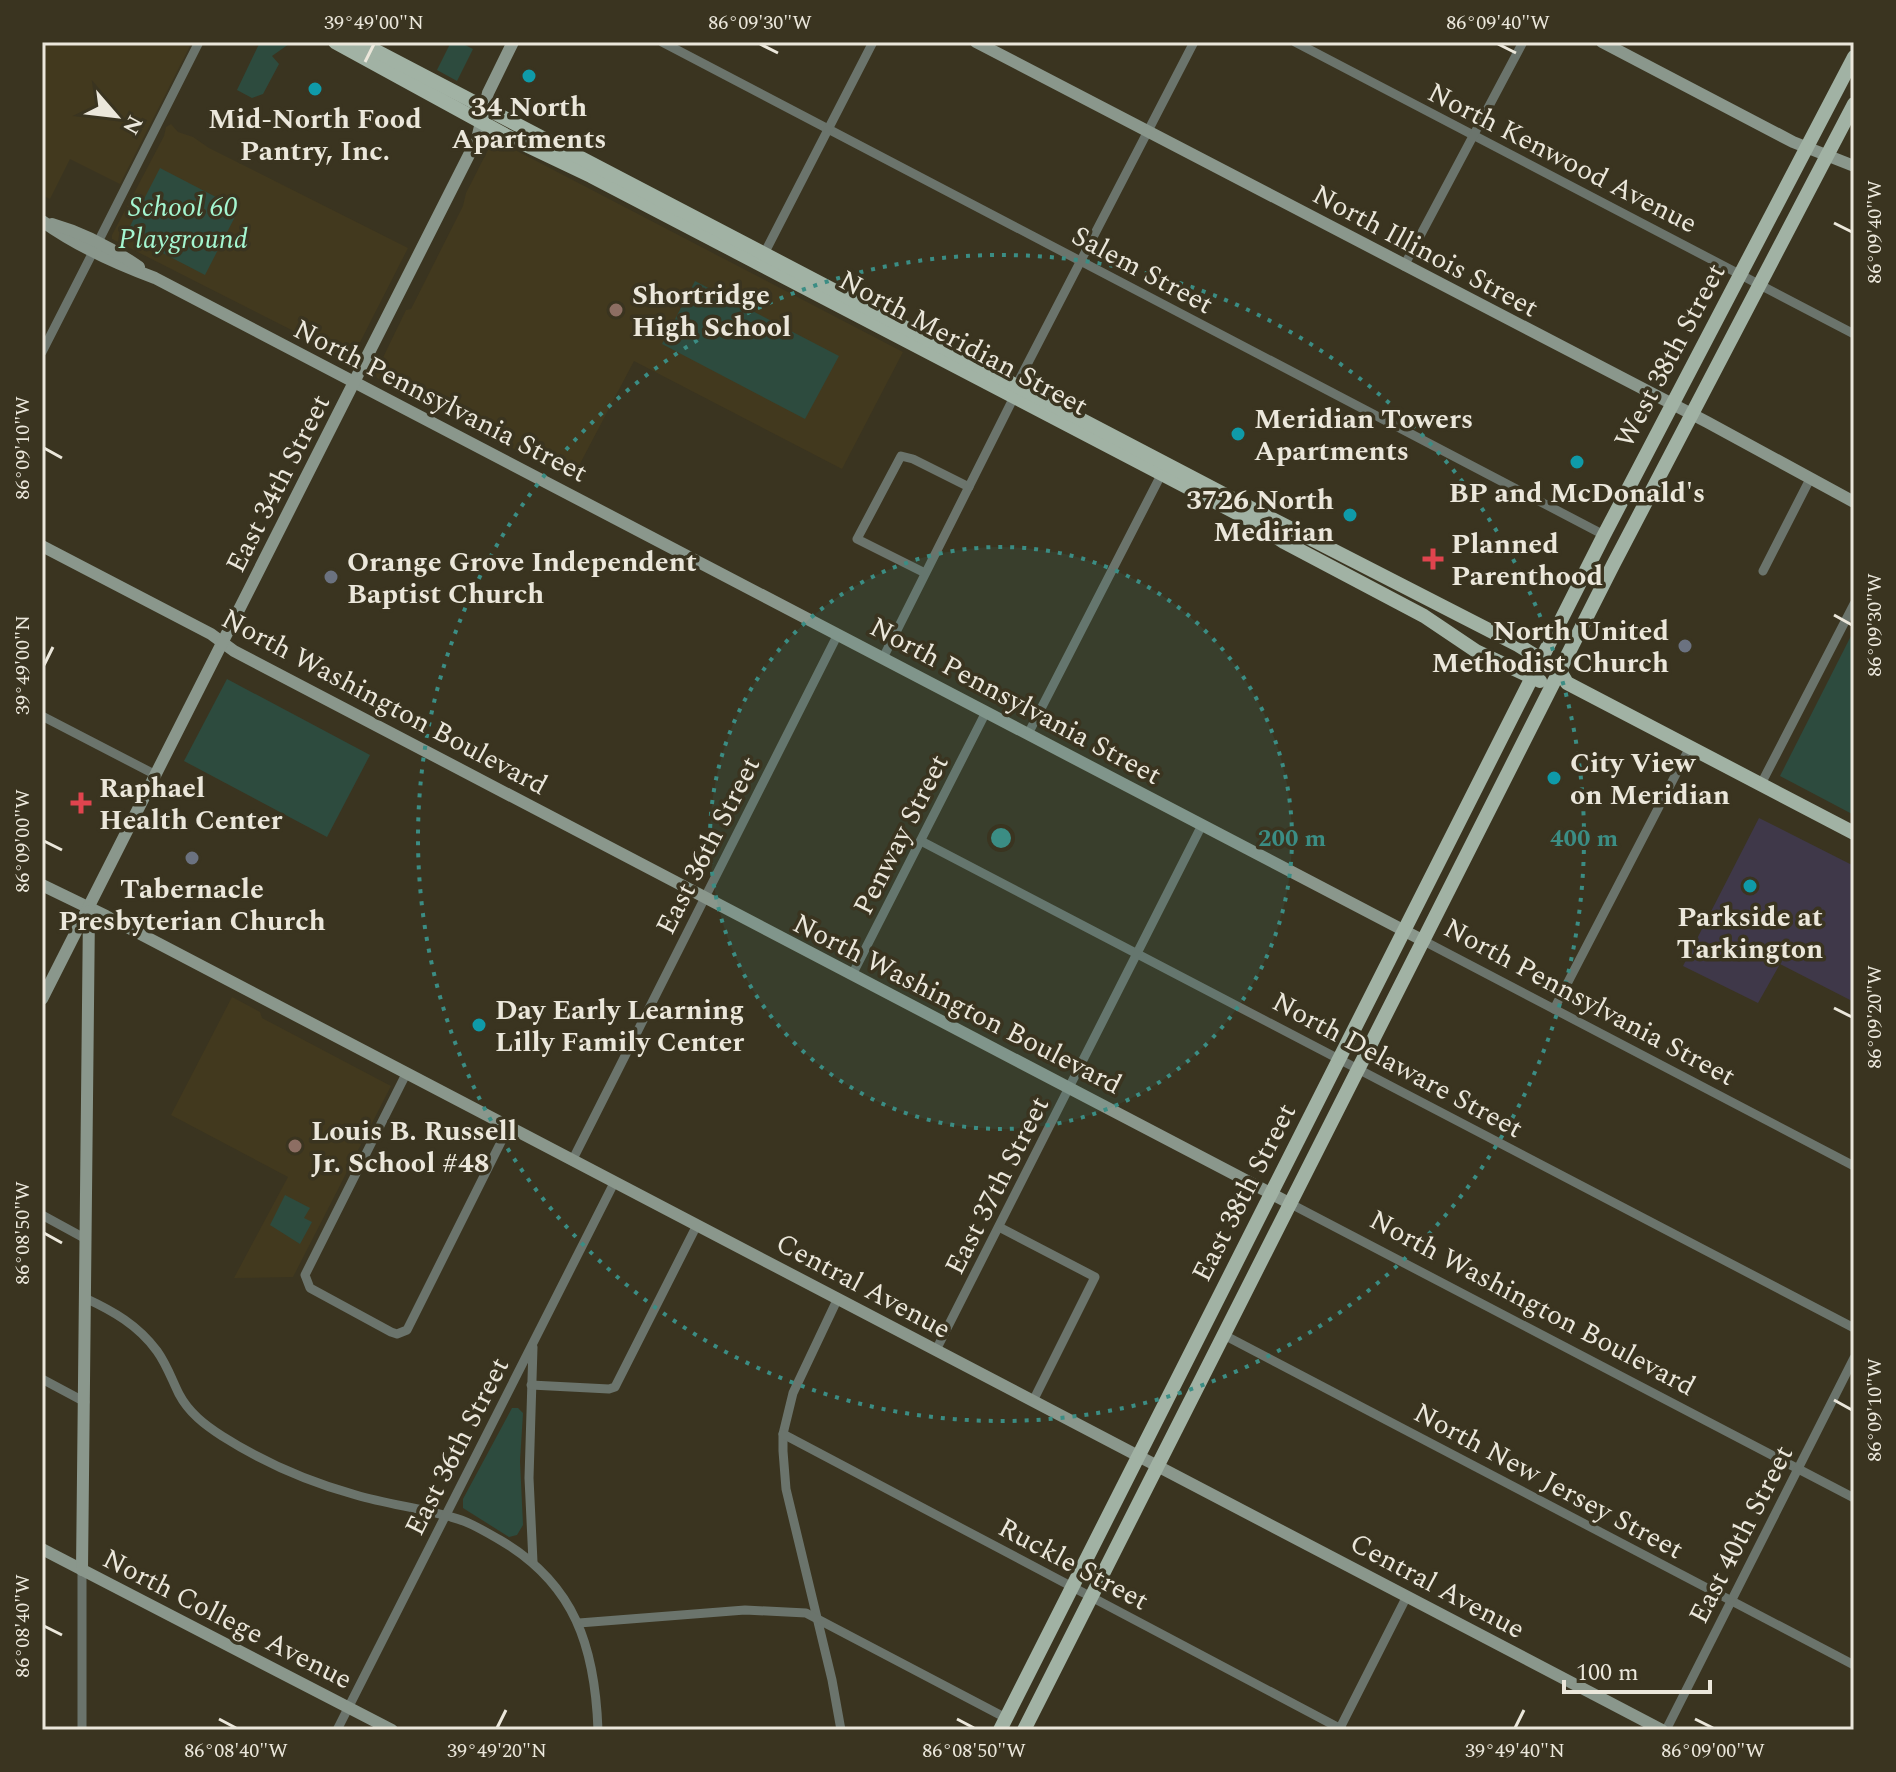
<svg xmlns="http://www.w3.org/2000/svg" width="1896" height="1772" font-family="Spectral,serif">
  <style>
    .commercial { fill: #3f3849 }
    .built { fill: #42391e }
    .green { fill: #2d4b3e }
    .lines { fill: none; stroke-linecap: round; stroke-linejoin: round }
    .street { stroke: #6b746c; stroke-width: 9 }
    .secondary { stroke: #8a978c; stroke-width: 12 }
    .primary { stroke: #a1b2a4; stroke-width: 14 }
    .ticks { fill: none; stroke: #ebe7db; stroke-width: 3 }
    .ring { fill: none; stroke: #3b8d84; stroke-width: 4; stroke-dasharray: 4 8 }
    .culture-dot { fill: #0f9aa8; stroke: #3a3420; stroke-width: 3 }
    .education-dot { fill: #8d6e63; stroke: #3a3420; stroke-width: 3 }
    .health-dot { fill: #e0444e; stroke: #3a3420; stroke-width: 3 }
    .worship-dot { fill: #6b7280; stroke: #3a3420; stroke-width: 3 }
    .labels { text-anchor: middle; stroke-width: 7; stroke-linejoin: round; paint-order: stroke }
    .poi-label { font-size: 28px; font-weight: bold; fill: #ebe7db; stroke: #3a3420; text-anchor: start }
    .street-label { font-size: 28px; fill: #ebe7db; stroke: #3a3420 }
    .park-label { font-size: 28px; font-style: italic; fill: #a4f6d1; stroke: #3a3420 }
    .centre { fill: #3b8d84; stroke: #3a3420; stroke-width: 4 }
    .ring-label { font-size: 24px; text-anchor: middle; font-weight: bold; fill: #3b8d84; stroke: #3a3420; stroke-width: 7; stroke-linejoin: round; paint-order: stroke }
    .neatline { fill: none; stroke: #ebe7db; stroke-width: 3 }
    .ticks-label { font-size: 20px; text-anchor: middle; fill: #ebe7db }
  </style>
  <rect width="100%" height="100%" fill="#3a3420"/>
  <polygon class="commercial" points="1759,818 1854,866 1854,1002 1780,964 1758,1003 1683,966"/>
  <g class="built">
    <polygon points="42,42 192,42 120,184 70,159 50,199 42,195"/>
    <polygon points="171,124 178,132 193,137 209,148 408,248 351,360 112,239 112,235 164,136 166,127"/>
    <polygon points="496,140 903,352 842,469 634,361 572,479 377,378 375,374 406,310 411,309 463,206 466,193 491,144"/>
    <polygon points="232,997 260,1012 262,1018 391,1086 293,1277 234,1278 288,1177 171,1115"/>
  </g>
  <g class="green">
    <polygon points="260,42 289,44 272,56 279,64 263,94 252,98 237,90"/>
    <polygon points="451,42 459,42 473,49 457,81 437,70"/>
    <polygon points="160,168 239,209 205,275 126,234"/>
    <polygon points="695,281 839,356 805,419 662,344"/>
    <polygon points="1854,630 1854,815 1780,776"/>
    <polygon points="227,679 370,755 327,837 184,761"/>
    <polygon points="285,1195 310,1208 304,1218 312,1222 300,1244 270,1225"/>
    <polygon points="512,1408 518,1408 523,1413 520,1461 523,1525 517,1535 509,1537 463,1508 463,1499"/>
  </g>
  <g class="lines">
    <g class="street">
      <polyline points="662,42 1604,535"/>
      <polyline points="1295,42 1854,334"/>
      <polyline points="98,242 199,42"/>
      <polyline points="764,254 873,42"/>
      <polyline points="1404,266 1523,42"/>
      <polyline points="42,352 93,252"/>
      <polyline points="1016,386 1194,42"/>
      <polyline points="1763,571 1810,479"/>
      <polyline points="925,573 857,539 901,456 913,459 969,487"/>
      <polyline points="883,658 1014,397"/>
      <polyline points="42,716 156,775"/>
      <polyline points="1028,734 1161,475"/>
      <polyline points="1761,784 1854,604"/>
      <polyline points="921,841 1854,1328"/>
      <polyline points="1424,941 1854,1166"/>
      <polyline points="852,975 986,712"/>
      <polyline points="1554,1009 1690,747"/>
      <polyline points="406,1074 305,1275 310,1288 391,1332 397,1334 407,1330 508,1128"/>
      <polyline points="572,1161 838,634"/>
      <polyline points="1291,1204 1854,1498"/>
      <polyline points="42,1215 86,1239"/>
      <polyline points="999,1227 1095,1277 1033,1401"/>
      <path d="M85 1298C113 1311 138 1325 157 1351 167 1365 172 1380 179 1394 189 1413 205 1425 222 1436 263 1462 309 1482 356 1495 387 1504 419 1508 451 1517 468 1521 484 1531 500 1540 575 1584 595 1647 598 1730"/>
      <polyline points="838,1298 793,1393 783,1434 783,1451 786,1489 832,1680 841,1730"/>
      <polyline points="1224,1335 1854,1665"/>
      <polyline points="533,1347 529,1478 533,1562"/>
      <polyline points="936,1350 1202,825"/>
      <polyline points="42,1379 85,1402"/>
      <polyline points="531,1385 609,1389 615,1387 697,1225"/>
      <polyline points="783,1434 1343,1730"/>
      <polyline points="579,1623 745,1610 806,1613 1006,1718"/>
      <polyline points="82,1730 82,1570"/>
      <polyline points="337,1730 614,1183"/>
      <polyline points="1339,1730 1407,1596"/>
      <polyline points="1666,1730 1854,1358"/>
    </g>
    <g class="secondary">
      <polyline points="976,42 1707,422 1854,502"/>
      <polyline points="1602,42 1793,142 1854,166"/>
      <path d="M42 221C77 246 114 263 155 278L1424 941"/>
      <path d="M52 224C84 233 112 248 139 267"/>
      <polyline points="42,546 211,634 234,651 1291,1204"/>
      <polyline points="42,885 106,916 1662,1730"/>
      <polyline points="42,999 477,139 488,93 513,42"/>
      <polyline points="42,1549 392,1730"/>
      <polyline points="82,1570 89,911"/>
    </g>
    <g class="primary">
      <polyline points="335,42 505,135 591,176 1250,520 1284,542 1424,616 1476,651 1540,681"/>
      <polyline points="359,42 1235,500 1518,645 1560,671 1567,683 1854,833"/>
      <polyline points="1000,1730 1604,535 1854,57"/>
      <polyline points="1024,1730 1613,565 1854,104"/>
    </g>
  </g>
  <path class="ticks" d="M760 44 778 53M1498 44 1516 53M365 62 374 44M1834 223 1852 232M44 448 62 458M1834 615 1852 625M44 665 53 647M44 841 62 850M1834 1008 1852 1017M44 1233 62 1243M1834 1400 1852 1410M44 1626 62 1635M219 1719 236 1728M957 1719 974 1728M1695 1719 1713 1728M497 1728 506 1710M1515 1728 1524 1710"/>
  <circle cx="1001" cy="838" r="291" fill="#3b8d84" fill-opacity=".12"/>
  <g class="ring">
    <circle cx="1001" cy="838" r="291"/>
    <circle cx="1001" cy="838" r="583"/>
  </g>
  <g class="culture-dot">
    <circle cx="529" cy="76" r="8"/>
    <circle cx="315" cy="89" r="8"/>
    <circle cx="1238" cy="434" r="8"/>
    <circle cx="1577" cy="462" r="8"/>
    <circle cx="1350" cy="515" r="8"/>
    <circle cx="1554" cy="778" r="8"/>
    <circle cx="1750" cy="886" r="8"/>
    <circle cx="479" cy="1025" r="8"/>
  </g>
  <g class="education-dot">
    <circle cx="616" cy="310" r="8"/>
    <circle cx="295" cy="1146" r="8"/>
  </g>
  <g class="health-dot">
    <path d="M1429 547h8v8h8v8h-8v8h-8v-8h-8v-8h8z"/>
    <path d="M77 791h8v8h8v8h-8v8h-8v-8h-8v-8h8z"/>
  </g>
  <g class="worship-dot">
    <circle cx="331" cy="577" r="8"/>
    <circle cx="1685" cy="646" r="8"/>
    <circle cx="192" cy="858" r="8"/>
  </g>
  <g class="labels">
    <g class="poi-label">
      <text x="529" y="116" text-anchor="middle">34 North<tspan x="529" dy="32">Apartments</tspan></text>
      <text x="315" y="128" text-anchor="middle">Mid-North Food<tspan x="315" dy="32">Pantry, Inc.</tspan></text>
      <text x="632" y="304">Shortridge<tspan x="632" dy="32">High School</tspan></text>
      <text x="1254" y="428">Meridian Towers<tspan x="1254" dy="32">Apartments</tspan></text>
      <text x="1577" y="502" text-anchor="middle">BP and McDonald's</text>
      <text x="1334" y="509" text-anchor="end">3726 North<tspan x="1334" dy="32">Medirian</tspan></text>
      <text x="1451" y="553">Planned<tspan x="1451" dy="32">Parenthood</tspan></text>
      <text x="347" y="571">Orange Grove Independent<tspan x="347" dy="32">Baptist Church</tspan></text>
      <text x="1669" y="640" text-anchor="end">North United<tspan x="1669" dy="32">Methodist Church</tspan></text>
      <text x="1570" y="772">City View<tspan x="1570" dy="32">on Meridian</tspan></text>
      <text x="99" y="797">Raphael<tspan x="99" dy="32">Health Center</tspan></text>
      <text x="192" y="898" text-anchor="middle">Tabernacle<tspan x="192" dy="32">Presbyterian Church</tspan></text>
      <text x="1750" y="926" text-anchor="middle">Parkside at<tspan x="1750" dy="32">Tarkington</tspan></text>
      <text x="495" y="1019">Day Early Learning<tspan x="495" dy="32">Lilly Family Center</tspan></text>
      <text x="311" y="1140">Louis B. Russell<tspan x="311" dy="32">Jr. School #48</tspan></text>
    </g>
    <g class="street-label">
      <text transform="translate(1563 157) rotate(27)" y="10">North Kenwood Avenue</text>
      <text transform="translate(1426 250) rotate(28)" y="10">North Illinois Street</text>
      <text transform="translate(1143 269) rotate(28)" y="10">Salem Street</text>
      <text transform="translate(964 342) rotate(28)" y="10">North Meridian Street</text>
      <text transform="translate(1669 355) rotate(-62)" y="10">West 38th Street</text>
      <text transform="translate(441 400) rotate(27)" y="10">North Pennsylvania Street</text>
      <text transform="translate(277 483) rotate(-63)" y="10">East 34th Street</text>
      <text transform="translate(1016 700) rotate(28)" y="10">North Pennsylvania Street</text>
      <text transform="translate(385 701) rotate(28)" y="10">North Washington Boulevard</text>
      <text transform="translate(900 834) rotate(-63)" y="10">Penway Street</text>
      <text transform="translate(707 845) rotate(-63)" y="10">East 36th Street</text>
      <text transform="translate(1590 1001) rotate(28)" y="10">North Pennsylvania Street</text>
      <text transform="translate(958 1003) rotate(27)" y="10">North Washington Boulevard</text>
      <text transform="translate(1398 1064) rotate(28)" y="10">North Delaware Street</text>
      <text transform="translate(996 1185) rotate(-63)" y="10">East 37th Street</text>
      <text transform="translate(1243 1192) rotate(-63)" y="10">East 38th Street</text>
      <text transform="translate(864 1285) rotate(28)" y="10">Central Avenue</text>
      <text transform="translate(1533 1302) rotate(28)" y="10">North Washington Boulevard</text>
      <text transform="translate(456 1446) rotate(-63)" y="10">East 36th Street</text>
      <text transform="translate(1549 1480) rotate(28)" y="10">North New Jersey Street</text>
      <text transform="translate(1740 1534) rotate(-63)" y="10">East 40th Street</text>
      <text transform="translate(1074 1563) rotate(28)" y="10">Ruckle Street</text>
      <text transform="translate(1438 1585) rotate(28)" y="10">Central Avenue</text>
      <text transform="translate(228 1618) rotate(27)" y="10">North College Avenue</text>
    </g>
    <g class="park-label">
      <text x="183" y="216">School 60<tspan x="183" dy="32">Playground</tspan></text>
    </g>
  </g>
  <circle cx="1001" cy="838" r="12" class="centre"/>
  <g class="ring-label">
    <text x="1292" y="846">200 m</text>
    <text x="1584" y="846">400 m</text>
  </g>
  <rect width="1896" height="1772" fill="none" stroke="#3a3420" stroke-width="88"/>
  <g transform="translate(116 116) rotate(118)" stroke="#3a3420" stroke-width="6" paint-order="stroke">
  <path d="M0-6L14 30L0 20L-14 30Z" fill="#ebe7db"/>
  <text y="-12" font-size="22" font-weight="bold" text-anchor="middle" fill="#ebe7db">N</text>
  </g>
  <path d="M1564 1680v12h146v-12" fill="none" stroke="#ebe7db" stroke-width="4"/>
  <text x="1576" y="1680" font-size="24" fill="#ebe7db" stroke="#3a3420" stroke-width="6" paint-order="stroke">100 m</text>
  <rect x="44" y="44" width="1808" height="1684" class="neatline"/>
  <g class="ticks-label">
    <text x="374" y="29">39°49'00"N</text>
    <text x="760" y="29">86°09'30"W</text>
    <text x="1498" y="29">86°09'40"W</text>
    <text transform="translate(1874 232) rotate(-90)" y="7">86°09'40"W</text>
    <text transform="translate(22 448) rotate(-90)" y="7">86°09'10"W</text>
    <text transform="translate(1874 625) rotate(-90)" y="7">86°09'30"W</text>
    <text transform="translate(22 665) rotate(-90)" y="7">39°49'00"N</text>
    <text transform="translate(22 841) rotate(-90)" y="7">86°09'00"W</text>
    <text transform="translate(1874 1017) rotate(-90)" y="7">86°09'20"W</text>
    <text transform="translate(22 1233) rotate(-90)" y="7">86°08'50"W</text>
    <text transform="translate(1874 1410) rotate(-90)" y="7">86°09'10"W</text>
    <text transform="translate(22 1626) rotate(-90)" y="7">86°08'40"W</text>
    <text x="236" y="1757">86°08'40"W</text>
    <text x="497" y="1757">39°49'20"N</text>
    <text x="974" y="1757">86°08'50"W</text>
    <text x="1515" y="1757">39°49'40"N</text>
    <text x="1713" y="1757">86°09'00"W</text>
  </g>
</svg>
